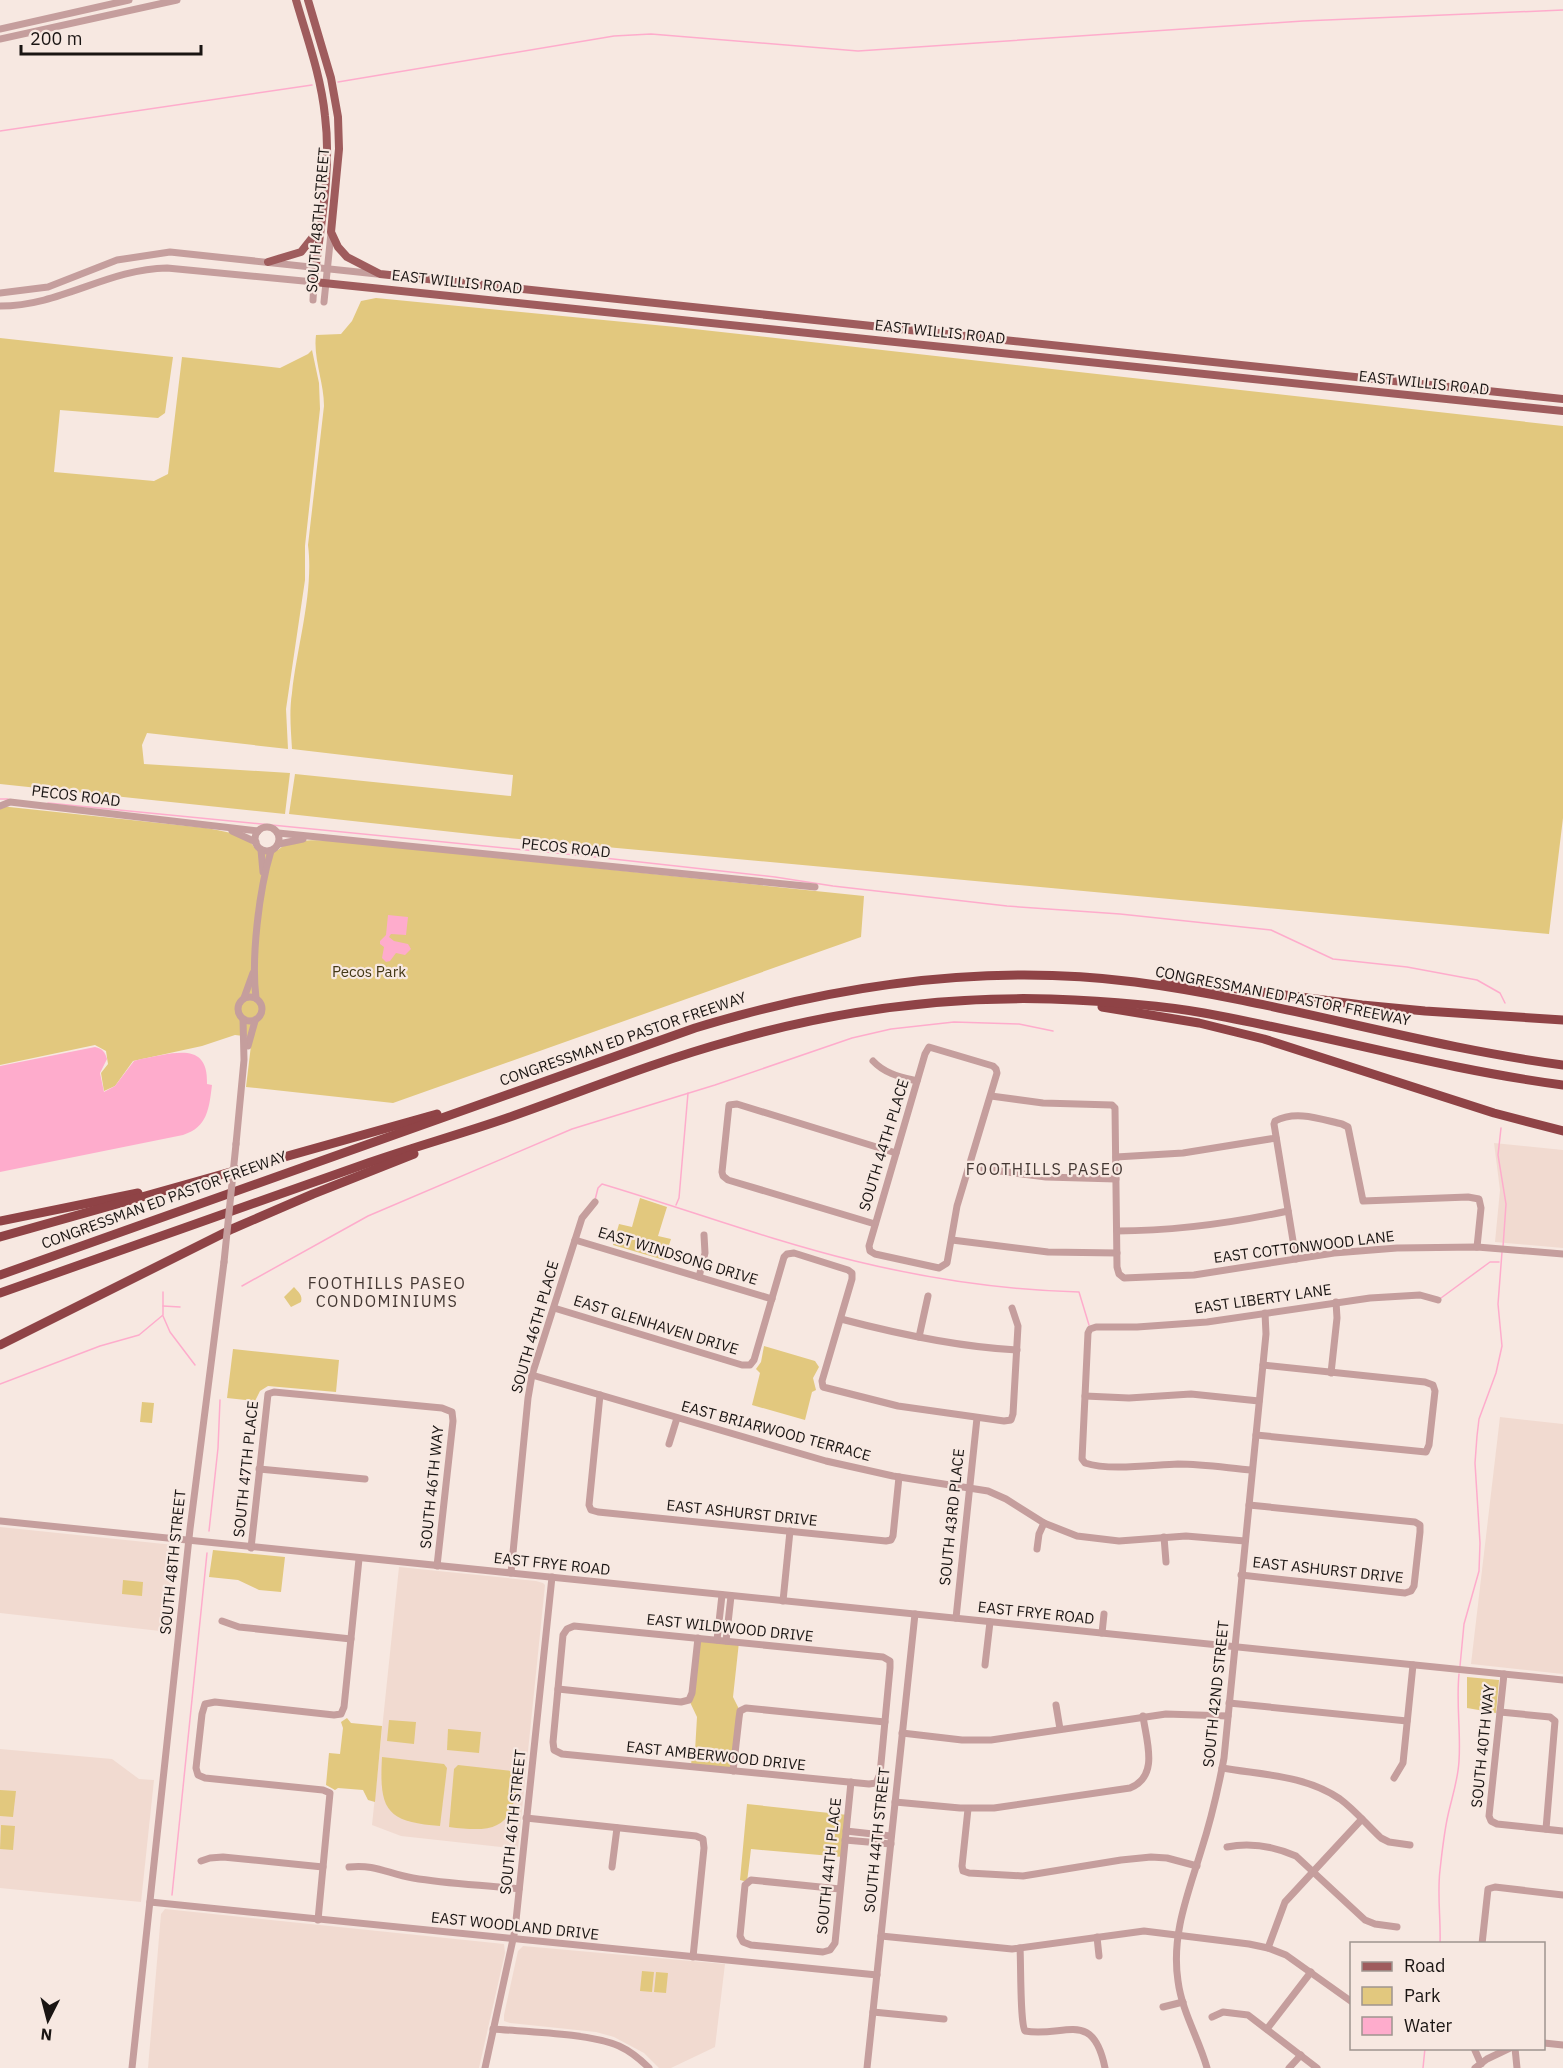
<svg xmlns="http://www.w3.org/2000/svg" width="1563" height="2068" font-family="'IBM Plex Sans',sans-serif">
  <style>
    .built { fill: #f1dad0 }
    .green { fill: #e2c87e }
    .water { fill: #feaccc }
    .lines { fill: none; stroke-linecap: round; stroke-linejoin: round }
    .stream { stroke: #feaccc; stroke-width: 1.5 }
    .minor { stroke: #c59e9d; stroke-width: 7 }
    .major { stroke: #9f5c5d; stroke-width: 8 }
    .highway { stroke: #8f4346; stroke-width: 9 }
    .minor-bridge { stroke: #c59e9d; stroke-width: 7 }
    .labels { text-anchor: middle; stroke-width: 4.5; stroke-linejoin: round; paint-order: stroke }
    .street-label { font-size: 15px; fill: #1a1513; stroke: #f7e8e1 }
    .park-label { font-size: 15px; fill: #433815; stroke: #f7e8e1 }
    .neighbourhood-label { font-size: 16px; letter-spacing: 1.5px; fill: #443833; stroke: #f7e8e1 }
  </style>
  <rect width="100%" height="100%" fill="#f7e8e1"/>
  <g class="built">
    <polygon points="1494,1143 1563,1150 1563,1248 1495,1242 1500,1190"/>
    <polygon points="1500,1417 1563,1424 1563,1674 1471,1664"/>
    <polygon points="0,1527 174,1545 178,1550 177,1556 169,1632 0,1613"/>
    <polygon points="399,1567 536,1581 543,1583 545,1585 518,1849 401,1836 372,1825"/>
    <polygon points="0,1749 112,1759 139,1779 154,1780 141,1902 0,1888"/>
    <polygon points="165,1909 504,1944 505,1953 479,2068 148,2068 161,1914"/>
    <polygon points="523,1946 725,1964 715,2047 671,2068 659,2068 644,2053 614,2037 596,2032 510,2023 504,2021 504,2015 518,1951"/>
  </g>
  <g class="green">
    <path d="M376 298 676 327 1563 426V818L1549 934 498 837 289 814 295 774 511 796 513 775 292 749C291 731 289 712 292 693 297 646 314 592 308 545L324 406C324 382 313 359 316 335L341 334 352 321 361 301Z"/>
    <polygon points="0,338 173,357 165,413 158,418 60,410 54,472 154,481 168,474 182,357 280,368 308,354 312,350 319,383 320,409 305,546 305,580 286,709 288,749 147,733 142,745 144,764 290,773 285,814 0,784"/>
    <path d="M0 806 206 828C220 831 246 833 254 847L278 850C295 833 351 843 374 845L864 896 861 937 393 1103 246 1087 252 1037 235 1035 202 1046 133 1061 115 1086 104 1091 101 1073 108 1064 106 1051 95 1045 0 1065Z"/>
    <polygon points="640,1198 667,1207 658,1236 671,1239 664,1260 613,1245 619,1224 632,1227"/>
    <path d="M294 1287C298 1292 303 1295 301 1302L291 1307 284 1297Z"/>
    <polygon points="764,1346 815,1361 819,1367 813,1378 816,1390 812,1392 805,1420 752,1405 760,1373 756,1369 761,1362"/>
    <polygon points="233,1349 339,1360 336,1392 268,1386 260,1391 255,1401 227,1398"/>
    <polygon points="142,1402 154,1403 152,1423 140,1422"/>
    <polygon points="213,1550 285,1557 281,1592 259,1590 238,1580 209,1577"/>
    <polygon points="123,1580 143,1582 142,1596 122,1594"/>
    <polygon points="698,1638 739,1642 733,1697 740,1711 733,1771 691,1767 692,1751 695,1751 697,1717 689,1700"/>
    <polygon points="1467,1677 1499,1680 1496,1713 1467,1708"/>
    <polygon points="347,1718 351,1723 382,1726 375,1802 368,1800 363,1790 338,1788 335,1790 326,1785 329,1753 340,1754 343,1728 341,1722"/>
    <polygon points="389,1720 416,1722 414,1744 387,1741"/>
    <polygon points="448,1729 481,1732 479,1753 447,1750"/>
    <path d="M382 1757 444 1764 447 1768 440 1826C386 1822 379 1810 382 1757Z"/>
    <path d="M458 1765 520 1772C512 1825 503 1834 449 1827L454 1769Z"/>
    <polygon points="0,1790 16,1791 13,1817 0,1816"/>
    <polygon points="747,1804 848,1815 843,1857 751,1849 747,1882 740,1880"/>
    <polygon points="1,1825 15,1826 13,1850 0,1849"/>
    <polygon points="642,1971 654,1972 652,1992 640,1991"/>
    <polygon points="656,1972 668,1973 666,1993 654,1992"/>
  </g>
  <g class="water">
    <polygon points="388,915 408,917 406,935 391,934 389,937 394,941 408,944 411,949 405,955 396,953 390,961 386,962 382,958 384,947 380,944 380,941 386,935"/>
    <path d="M95 1047C103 1049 105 1052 107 1059L100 1073 104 1092 115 1086 134 1061C143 1058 153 1057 162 1055 189 1050 208 1051 207 1084L212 1085C209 1108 208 1127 183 1135L0 1172V1066Z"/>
  </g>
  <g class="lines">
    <g class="stream">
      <polyline points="338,82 614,36 651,34 858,51 1303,21 1563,10"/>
      <polyline points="0,131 312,85"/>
      <polyline points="0,799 8,799"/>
      <polyline points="48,803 586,856 775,877 833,886 1007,906 1120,914 1271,930 1333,959 1407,967 1477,980 1500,993 1505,1003"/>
      <polyline points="1501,1128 1498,1155 1506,1204 1503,1247"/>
      <path d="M595 1200 598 1188 602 1184C686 1209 769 1240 855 1261 929 1279 1003 1290 1079 1292L1089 1325"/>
      <polyline points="676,1205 679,1198 688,1093"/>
      <polyline points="242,1286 368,1216 572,1129 715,1085 852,1038 891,1029 954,1022 1019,1024 1053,1031"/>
      <polyline points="1441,1298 1490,1262 1499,1262"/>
      <polyline points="163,1306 180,1307"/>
      <polyline points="163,1316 170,1332 195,1365"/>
      <polyline points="0,1384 100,1346 139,1335 163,1315 163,1292"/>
      <polyline points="209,1531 218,1448 220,1400"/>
      <polyline points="1460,1666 1464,1624 1479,1571 1480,1543 1475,1463 1477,1436 1479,1419 1496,1373 1502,1346 1498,1304 1502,1252"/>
      <polyline points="172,1895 207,1553"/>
      <path d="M1440 1944C1441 1919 1437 1895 1440 1870 1442 1852 1444 1833 1448 1815 1452 1797 1458 1780 1459 1761 1461 1732 1456 1703 1459 1674"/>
      <polyline points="1423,2068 1425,2048"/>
    </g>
    <g class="minor">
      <polyline points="0,29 129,0"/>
      <polyline points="0,39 177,0"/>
      <polyline points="0,293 48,287 117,260 170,252 377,274"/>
      <polyline points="324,302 331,233"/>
      <path d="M0 306C61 306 107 269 167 268L314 282 313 300"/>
      <polyline points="0,806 10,802 258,831"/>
      <circle cx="267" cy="839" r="12"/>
      <polyline points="232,831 256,842"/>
      <polyline points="278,833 815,887"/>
      <polyline points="279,844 303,839"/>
      <polyline points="261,850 263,872"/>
      <circle cx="250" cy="1009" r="12"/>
      <polyline points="244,998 253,973"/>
      <path d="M256 998C251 958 259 890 271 851"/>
      <polyline points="248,1046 255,1021"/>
      <polygon points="929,1047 993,1066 996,1069 997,1073 957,1206 947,1263 939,1268 875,1254 870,1251 869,1246 925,1054"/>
      <path d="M873 1061C885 1074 901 1077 917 1081"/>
      <polyline points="991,1096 1043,1103 1112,1105 1115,1108 1117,1267 1119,1274 1124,1278 1194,1275 1334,1253 1397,1248 1477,1247 1563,1254"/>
      <polyline points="236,1144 244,1060 243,1019"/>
      <polyline points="1116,1157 1183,1153 1276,1138"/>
      <polyline points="969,1167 1046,1177 1116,1179"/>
      <polyline points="875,1224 728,1180 723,1176 722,1172 729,1105 737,1104 896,1153"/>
      <path d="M1117 1231C1175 1231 1232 1223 1288 1211"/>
      <polyline points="575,1240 772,1299"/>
      <polyline points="952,1240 1048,1252 1117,1253"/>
      <path d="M1296 1259 1274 1124 1275 1121C1296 1110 1320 1119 1342 1124L1348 1127 1363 1201 1468 1197 1479 1199 1481 1208 1477 1247"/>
      <polyline points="699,1277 705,1253 704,1235"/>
      <polyline points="554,1308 742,1365 750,1365 754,1360 784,1257 787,1254 794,1253 848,1270 852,1273 852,1279 822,1381 823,1387 898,1406 1004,1421 1011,1420 1013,1414 1018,1326 1012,1308"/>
      <path d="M841 1319C898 1334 958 1347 1017 1350"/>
      <polyline points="919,1337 928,1296"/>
      <polyline points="1331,1373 1337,1318 1336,1302"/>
      <polyline points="532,1375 826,1461 893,1476 988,1491 1006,1499 1044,1523 1077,1536 1119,1541 1186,1536 1245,1541"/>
      <polyline points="600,1395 589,1505 591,1510 598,1512 886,1541 891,1540 893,1536 899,1477"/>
      <polyline points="1085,1396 1129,1398 1191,1394 1259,1401"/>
      <polyline points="1256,1435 1426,1452 1429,1445 1435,1391 1433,1385 1425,1382 1263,1365"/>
      <polyline points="669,1444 677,1418"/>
      <polyline points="259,1469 365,1479"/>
      <path d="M1252 1470C1228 1468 1203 1464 1178 1464 1151 1465 1109 1471 1085 1463L1082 1459 1088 1333 1090 1329 1096 1327H1137L1207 1322 1370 1298 1420 1295 1438 1300"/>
      <polyline points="0,1521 1563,1680"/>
      <polyline points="1164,1537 1166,1562"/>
      <polyline points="251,1548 268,1394 274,1392 442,1408 452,1412 453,1421 437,1566"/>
      <polyline points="1037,1549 1039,1534 1044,1523"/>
      <polyline points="511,1573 528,1398 532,1375 582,1218 595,1202"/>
      <polyline points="1241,1575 1405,1593 1411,1591 1414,1586 1420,1532 1420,1525 1415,1522 1249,1505"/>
      <polyline points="783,1601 790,1531"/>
      <polyline points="956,1618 977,1418"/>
      <polyline points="222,1621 239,1627 351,1639"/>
      <polygon points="574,1626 883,1657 890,1661 890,1668 880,1774 876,1783 869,1784 562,1754 554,1750 553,1742 563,1635 567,1629"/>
      <polyline points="1102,1633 1104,1614"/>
      <polyline points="717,1640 722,1595"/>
      <polyline points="726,1641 731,1596"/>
      <polyline points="985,1665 990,1622"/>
      <polyline points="1504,1674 1489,1816 1491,1821 1497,1824 1563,1831"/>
      <polyline points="558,1689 681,1702 689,1700 692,1693 698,1638"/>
      <polyline points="1229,1703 1407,1721"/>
      <polyline points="1056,1705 1060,1729"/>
      <polyline points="1500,1712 1550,1717 1555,1721 1546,1829"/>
      <polyline points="902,1733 962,1740 991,1740 1166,1714 1228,1716"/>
      <path d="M1222 1768C1262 1775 1305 1775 1340 1799 1355 1810 1367 1825 1381 1838L1389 1842 1410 1845"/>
      <polyline points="733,1771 739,1718 740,1711 746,1708 885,1722"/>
      <polyline points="1394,1778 1403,1763 1413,1665"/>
      <path d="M895 1802 960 1808H994L1130 1788C1160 1776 1146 1740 1143 1716"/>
      <polyline points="968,1809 962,1866 963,1871 969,1873 1023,1876 1121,1860 1151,1857 1167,1858 1197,1866"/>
      <polyline points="526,1818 696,1836 703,1839 704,1848 693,1957"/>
      <polyline points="846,1831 891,1836"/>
      <polyline points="845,1840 891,1844"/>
      <path d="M1227 1847C1250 1842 1275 1847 1296 1856L1365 1920 1375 1924 1397 1927"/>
      <polyline points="201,1861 210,1858 223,1857 323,1867"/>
      <path d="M349 1867C376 1864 388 1874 413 1878 448 1884 484 1885 519 1889"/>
      <polyline points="612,1867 617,1828"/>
      <polyline points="840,1889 751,1880 745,1885 740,1936 743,1942 751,1945 823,1952 830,1950 835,1943 851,1782"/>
      <polyline points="150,1902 877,1975"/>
      <polyline points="318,1920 330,1793 323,1790 205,1778 198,1775 196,1768 202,1714 205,1704 215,1702 334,1715 341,1714 344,1707 359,1559"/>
      <polyline points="881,1936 1012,1949 1144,1931 1249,1944 1268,1948 1286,1955 1352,2002"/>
      <polyline points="1097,1937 1099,1956"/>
      <polyline points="1482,1944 1488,1889 1495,1887 1563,1895"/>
      <path d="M1020 1948C1021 1963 1020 2023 1025 2031 1064 2038 1093 2008 1105 2068"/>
      <polyline points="1268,1948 1285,1902 1362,1819"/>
      <polyline points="1163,2007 1183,2002"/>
      <polyline points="873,2012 944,2019"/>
      <polyline points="1212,2017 1223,2012 1248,2015 1317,2068"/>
      <path d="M493 2029C528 2032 588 2033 619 2046 630 2051 640 2059 649 2068"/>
      <polyline points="1267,2029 1311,1972"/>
      <polyline points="1544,2043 1563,2045"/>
      <polyline points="1474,2048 1481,2064"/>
      <polyline points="1515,2048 1517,2068"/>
      <polyline points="132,2068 190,1529 224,1262"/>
      <polyline points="485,2068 515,1930 552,1577"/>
      <polyline points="867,2068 915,1614"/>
      <path d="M1207 2068C1199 2039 1182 2012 1178 1981 1171 1935 1188 1894 1201 1851 1211 1820 1218 1790 1224 1758L1266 1334 1265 1313"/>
      <polyline points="1289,2068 1301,2055"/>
      <polyline points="1475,2068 1487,2059 1510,2048"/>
    </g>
    <g class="major">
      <path d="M296 0C307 38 321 76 325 116 332 171 320 227 314 282L1563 411"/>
      <polyline points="308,0 331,78 338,117 339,149 331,232 338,247 347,257 380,274 1563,399"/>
      <polyline points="268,262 301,252 320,228"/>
    </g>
    <g class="highway">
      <polyline points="1165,982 1184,982 1362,1005 1425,1011 1563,1020"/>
      <polyline points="1102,1007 1199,1023 1264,1039 1494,1113 1563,1131"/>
      <polyline points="0,1221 138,1193"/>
      <polyline points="0,1237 437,1114"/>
      <path d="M0 1275 695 1028C836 985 988 963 1135 982 1279 1001 1419 1046 1563 1065"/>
      <path d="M0 1293C123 1250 245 1206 368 1163 414 1147 461 1134 507 1118 581 1092 654 1062 730 1041 834 1011 942 996 1051 999 1102 1001 1154 1004 1204 1013 1325 1035 1442 1069 1563 1085"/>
      <polyline points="0,1345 232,1229 313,1194 414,1154"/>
    </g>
    <polyline class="minor-bridge" points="224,1262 236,1144"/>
  </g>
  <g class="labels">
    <g class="street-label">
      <text transform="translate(318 220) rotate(-85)" y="5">SOUTH 48TH STREET</text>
      <text transform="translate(457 282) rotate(6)" y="5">EAST WILLIS ROAD</text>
      <text transform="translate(940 332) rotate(6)" y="5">EAST WILLIS ROAD</text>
      <text transform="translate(1424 383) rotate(6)" y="5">EAST WILLIS ROAD</text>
      <text transform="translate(76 796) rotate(7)" y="5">PECOS ROAD</text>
      <text transform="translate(566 848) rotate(6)" y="5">PECOS ROAD</text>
      <text transform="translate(1283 996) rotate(11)" y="5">CONGRESSMAN ED PASTOR FREEWAY</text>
      <text transform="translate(623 1039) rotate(-19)" y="5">CONGRESSMAN ED PASTOR FREEWAY</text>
      <text transform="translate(884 1145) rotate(-73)" y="5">SOUTH 44TH PLACE</text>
      <text transform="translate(164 1200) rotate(-20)" y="5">CONGRESSMAN ED PASTOR FREEWAY</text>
      <text transform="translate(1304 1247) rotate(-7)" y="5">EAST COTTONWOOD LANE</text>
      <text transform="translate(678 1256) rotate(17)" y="5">EAST WINDSONG DRIVE</text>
      <text transform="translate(1263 1299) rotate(-8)" y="5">EAST LIBERTY LANE</text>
      <text transform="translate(656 1325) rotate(17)" y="5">EAST GLENHAVEN DRIVE</text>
      <text transform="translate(535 1327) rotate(-74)" y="5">SOUTH 46TH PLACE</text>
      <text transform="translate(776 1431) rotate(15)" y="5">EAST BRIARWOOD TERRACE</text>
      <text transform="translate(246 1469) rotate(-84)" y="5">SOUTH 47TH PLACE</text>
      <text transform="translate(432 1487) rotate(-84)" y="5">SOUTH 46TH WAY</text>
      <text transform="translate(742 1513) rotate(6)" y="5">EAST ASHURST DRIVE</text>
      <text transform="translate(952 1517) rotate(-84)" y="5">SOUTH 43RD PLACE</text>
      <text transform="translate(173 1562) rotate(-84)" y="5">SOUTH 48TH STREET</text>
      <text transform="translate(552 1564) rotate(6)" y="5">EAST FRYE ROAD</text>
      <text transform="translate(1328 1570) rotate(6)" y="5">EAST ASHURST DRIVE</text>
      <text transform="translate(1036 1613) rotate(6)" y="5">EAST FRYE ROAD</text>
      <text transform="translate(730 1628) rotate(6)" y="5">EAST WILDWOOD DRIVE</text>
      <text transform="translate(1216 1694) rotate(-84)" y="5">SOUTH 42ND STREET</text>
      <text transform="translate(1483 1746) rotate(-84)" y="5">SOUTH 40TH WAY</text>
      <text transform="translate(716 1756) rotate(6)" y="5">EAST AMBERWOOD DRIVE</text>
      <text transform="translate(513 1822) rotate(-84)" y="5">SOUTH 46TH STREET</text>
      <text transform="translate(877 1840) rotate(-84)" y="5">SOUTH 44TH STREET</text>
      <text transform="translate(829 1866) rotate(-84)" y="5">SOUTH 44TH PLACE</text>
      <text transform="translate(515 1926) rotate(6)" y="5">EAST WOODLAND DRIVE</text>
    </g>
    <g class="park-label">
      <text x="369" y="977">Pecos Park</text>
    </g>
    <g class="neighbourhood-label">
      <text x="1045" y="1175">FOOTHILLS PASEO</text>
      <text x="387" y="1289">FOOTHILLS PASEO<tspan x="387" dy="18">CONDOMINIUMS</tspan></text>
    </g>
  </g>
  <rect x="1350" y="1942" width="195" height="108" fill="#f7e8e1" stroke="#9f948f" stroke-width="1.5"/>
  <rect x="1362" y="1962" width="30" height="9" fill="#9f5c5d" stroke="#9f948f" stroke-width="1.5"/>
  <text x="1404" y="1972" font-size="18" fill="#1a1513">Road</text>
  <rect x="1362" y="1987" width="30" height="18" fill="#e2c87e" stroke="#9f948f" stroke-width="1.5"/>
  <text x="1404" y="2002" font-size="18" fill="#1a1513">Park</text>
  <rect x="1362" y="2017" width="30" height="18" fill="#feaccc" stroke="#9f948f" stroke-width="1.5"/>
  <text x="1404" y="2032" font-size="18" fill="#1a1513">Water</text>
  <g transform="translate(48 2020) rotate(186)" stroke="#f7e8e1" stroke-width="4.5" paint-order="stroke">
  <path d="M0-4.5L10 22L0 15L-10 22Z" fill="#1a1513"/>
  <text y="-9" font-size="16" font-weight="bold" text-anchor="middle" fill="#1a1513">N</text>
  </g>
  <path d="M21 45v9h180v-9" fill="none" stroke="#1a1513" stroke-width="3"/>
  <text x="30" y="45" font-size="18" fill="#1a1513" stroke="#f7e8e1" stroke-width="4.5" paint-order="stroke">200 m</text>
</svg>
